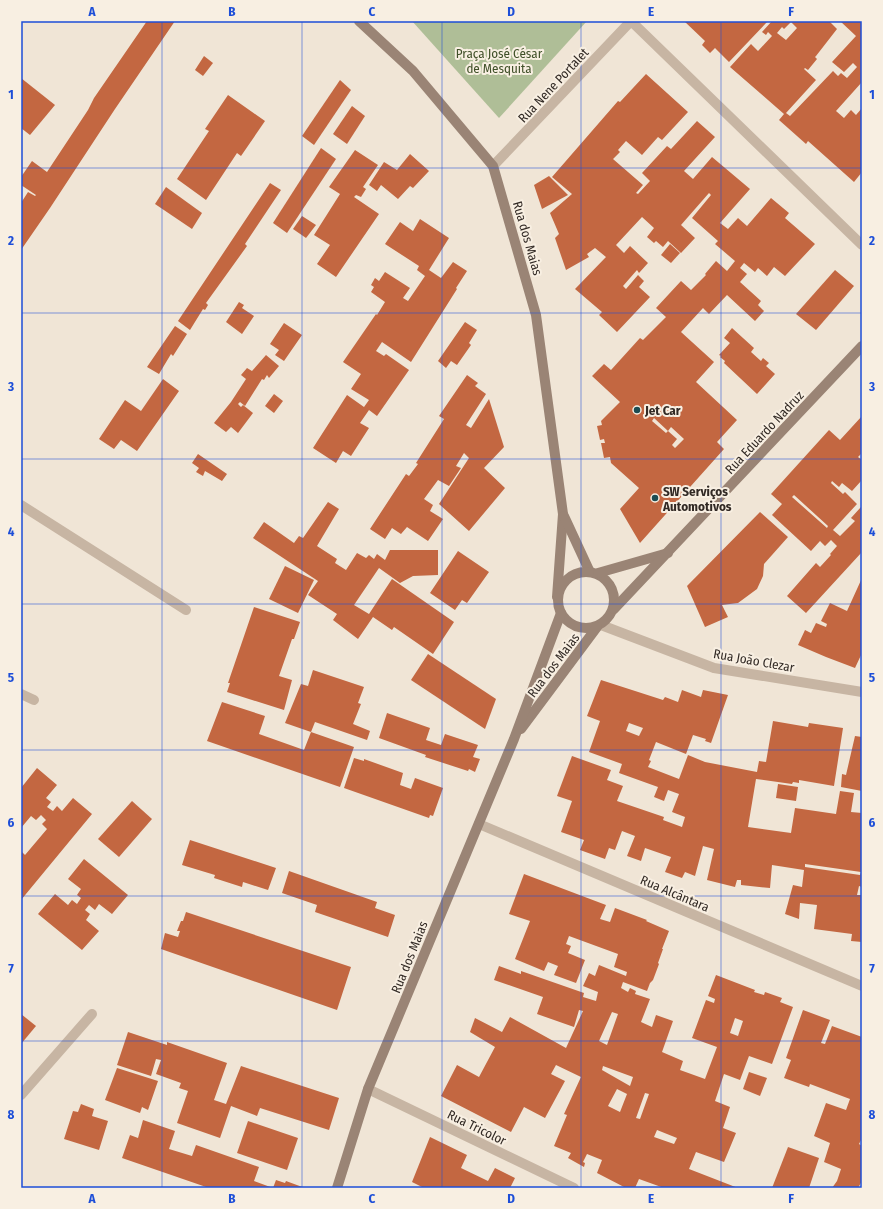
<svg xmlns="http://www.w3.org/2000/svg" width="883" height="1209" font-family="'Fira Sans Condensed',sans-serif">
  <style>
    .green { fill: #afbe97 }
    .building { fill: #c36741; fill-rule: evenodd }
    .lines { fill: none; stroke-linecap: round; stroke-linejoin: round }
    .lane { stroke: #c7b5a3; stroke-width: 10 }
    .street { stroke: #c7b5a3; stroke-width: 10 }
    .secondary { stroke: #9a8475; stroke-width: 10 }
    .grid { fill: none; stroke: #1d4ed8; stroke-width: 1; stroke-opacity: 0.55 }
    .poi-dot { fill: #1c4c52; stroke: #f8efe2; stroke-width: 1.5 }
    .labels { text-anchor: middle; stroke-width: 4; stroke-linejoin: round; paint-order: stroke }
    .park-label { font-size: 13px; fill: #405029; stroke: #f8efe2 }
    .street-label { font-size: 13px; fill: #322a25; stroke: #f8efe2 }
    .poi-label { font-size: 13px; font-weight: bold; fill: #322a25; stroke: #f8efe2; text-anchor: start }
    .neatline { fill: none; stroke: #1d4ed8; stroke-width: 1.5 }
    .grid-label { font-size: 13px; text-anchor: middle; font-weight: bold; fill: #1d4ed8 }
  </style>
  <rect width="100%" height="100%" fill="#f0e5d6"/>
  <polygon class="green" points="412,21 587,21 499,118"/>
  <g class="building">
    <polygon points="147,21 175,21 115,109 50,208 21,250 21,203 28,192 35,196 36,195 21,185 21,177 32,161 47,172 88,110 94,98"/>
    <polygon points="684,21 768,21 729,62 715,48 710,53 702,45 705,41"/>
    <path d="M772 21H829L837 29 816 56 815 57 817 59 808 70 805 68 804 69 816 80 786 113 790 116 833 71 838 76 841 73 847 78 857 67 853 63 844 72 832 62 856 36 840 21H862V82L836 111 844 118 851 110 856 115 862 108V172L854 182 808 141 806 144 779 120 784 114 730 67 751 44 758 51 772 36 768 32 766 35 762 32ZM791 22 797 28 786 40 777 33 782 27 784 29Z"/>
    <polygon points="204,56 213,63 203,76 195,70"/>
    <path d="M646 74 688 112 662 140 658 137 642 155 626 141 618 150 620 152 613 159 643 185 636 193 638 194 650 181 642 173 667 146 671 149 697 121 715 137 684 171 693 179 712 157 750 189 720 223 728 229 738 218 747 226 771 198 789 213 785 218 815 244 785 276 774 267 767 276 758 268 755 272 744 263 740 268 747 274 740 282 761 301 758 305 764 311 755 321 727 295 709 314 703 308 681 332 714 362 696 382 737 420 717 442 724 449 640 543 620 509 639 488 611 463 610 457 604 458 601 443H605L604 439 600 440 597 426 602 425 601 421 620 402 592 376 604 364 611 370 640 338 643 340 666 317 656 308 681 281 691 290 706 275 705 274 716 261 727 271 735 261 715 244 718 241 692 218 711 195 709 193 681 225 695 238 681 253 668 241 663 247 656 241 654 243 647 237 654 228 642 217 616 245 624 253 630 246 648 263 639 273 637 270 623 286 626 289 638 275 644 281 639 287 650 297 617 332 599 315 602 312 575 289 606 257 595 248 587 254 589 257 566 270 555 238 559 234 550 213 572 194 552 177 618 101 620 102ZM654 418 668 431 671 427 684 439 675 448 672 445 677 439 668 431 666 433 652 421Z"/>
    <polygon points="21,78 55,105 30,135 21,128"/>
    <polygon points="340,80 351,90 314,145 302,136"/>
    <polygon points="228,95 265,121 241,156 237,153 206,200 177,179 209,131 205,129"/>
    <polygon points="352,106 365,116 347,144 333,134"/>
    <polygon points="321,148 336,159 287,233 273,223"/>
    <polygon points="355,150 378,165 363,187 366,189 361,197 356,195 354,197 379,214 336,277 317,264 330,245 314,235 340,194 329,187"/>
    <polygon points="410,154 429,171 413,188 410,186 398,199 381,185 377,191 369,185 384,162 397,170"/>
    <polygon points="549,176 568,195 542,209 534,185"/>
    <polygon points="270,183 281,190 245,244 247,246 206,303 208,305 205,310 203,309 190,330 178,321"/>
    <polygon points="166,187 202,213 192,229 155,204"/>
    <polygon points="302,216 316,225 306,238 293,229"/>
    <polygon points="420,219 449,238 429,270 441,278 453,262 467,271 456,288 457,289 411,362 382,342 376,351 384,356 386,354 409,370 377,416 369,410 360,423 369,428 351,456 343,451 336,463 313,448 347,395 364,407 369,400 351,389 361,374 343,362 376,314 377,315 385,302 371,292 374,287 371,285 375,278 379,281 385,272 410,288 403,298 408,301 425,276 417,270 419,266 385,244 400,222 413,231"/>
    <polygon points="670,244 680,253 671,263 661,255"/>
    <polygon points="835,270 854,286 816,330 796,314"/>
    <polygon points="239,302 244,305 242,308 254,316 242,334 226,322"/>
    <polygon points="465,322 477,330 469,343 471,345 457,365 451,361 446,368 438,361"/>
    <polygon points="284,323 302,335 284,361 275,355 279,350 270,344"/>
    <polygon points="175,326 187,334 173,356 171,354 159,374 147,367"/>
    <polygon points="732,328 754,348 751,352 761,361 763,358 769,363 766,366 775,374 757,394 724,363 725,361 720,357 721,356 719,355 730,343 724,338"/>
    <polygon points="266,355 279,366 269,378 267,375 264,380 262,379 245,406 240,402 238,404 241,407 243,405 253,413 238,433 231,427 226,432 214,423 231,402 246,379 241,375 247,368 252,371"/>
    <polygon points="467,375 478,383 475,386 486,394 466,425 471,428 489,399 504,447 484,468 505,488 469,531 439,504 469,458 464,453 456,466 461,468 449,486 438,480 424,499 433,505 430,511 443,519 428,541 407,527 401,534 392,528 385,539 370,529 406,474 409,476 418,464 416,463 444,419 439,416"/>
    <polygon points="163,379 179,391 137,451 121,440 114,449 99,439 125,400 141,411"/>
    <polygon points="274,394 283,401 274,413 265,406"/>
    <path d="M862 416V453L858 457 862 460V480L852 491 842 483 839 487 832 481 831 483 843 494 845 492 857 504 833 530 840 536 855 521 851 518 861 507 862 508V552L806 613 787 596 816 563 820 567 831 555 830 554 837 546 831 540 825 546 820 541 811 551 772 515 782 504 771 494 829 430 840 440ZM794 495 828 526 827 528 792 497Z"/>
    <polygon points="198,454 227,474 222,481 205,471 203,476 196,472 199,468 192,463"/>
    <polygon points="328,502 339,509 317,546 337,559 335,563 346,570 357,553 366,558 369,555 374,559 377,554 385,560 390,550 438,550 438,575 413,576 400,583 379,568 354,605 369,614 392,579 454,622 433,654 394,627 392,630 373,617 358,639 333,620 337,614 308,595 318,581 253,538 264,522 294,543 299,536 303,538"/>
    <polygon points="760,512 788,537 764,564 763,576 757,589 738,603 722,605 728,617 705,627 687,586"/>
    <polygon points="458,551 489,572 467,603 462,600 455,610 430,593"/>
    <polygon points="285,566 314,580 298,613 269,599"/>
    <polygon points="862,578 862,614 861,617 862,618 862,653 855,668 826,657 798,645 805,630 811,633 816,623 826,627 827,624 821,621 830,603 847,611"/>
    <polygon points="254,607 300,622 294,639 292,639 279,676 292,680 284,710 227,692 230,683 228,683"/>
    <polygon points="428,654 496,699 485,729 411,680"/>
    <polygon points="313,670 364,687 358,703 361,704 353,724 370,731 367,740 315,722 311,732 354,747 340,787 207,741 222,702 265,716 259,734 304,750 311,732 285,723 301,684 308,686"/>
    <path d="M601 680 663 700 665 697 678 702 682 690 701 697 703 690 728 695 711 743 705 741 706 739 693 735 686 754 656 742 649 760 651 761 648 767 679 779 688 755 705 762 757 772 759 761 766 762 773 721 808 727 809 723 843 728 834 786 799 780V783L793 782 792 784 756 779 748 827 791 833 795 808 836 814 840 791 854 793 851 812 862 813V887L859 886 857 895H862V942L851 941 852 934 814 929 817 905 800 903 799 919 785 914 793 885 802 887 804 870 772 865 770 888 741 885V880H737L735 887 707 880 714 849 703 846 695 876 685 872 682 878 665 872 671 857 645 848 641 861 627 856 635 836 622 831 615 850 609 848 605 859 580 850 584 840 561 832 572 801 557 796 572 756 611 770 607 780 623 786 617 801 664 817 663 820 682 827 685 817 672 812 679 794 668 790 664 801 654 797 658 787 619 773 622 764 589 752 600 721 587 716ZM629 723 643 728 639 736 626 731ZM805 864 861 872 860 875 805 867Z"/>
    <polygon points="387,713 430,728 426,740 441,745 445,734 478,745 473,757 480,759 475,772 469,769 468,771 425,757 426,755 379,738"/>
    <polygon points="855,736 862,737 862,791 841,787 842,774 846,775"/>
    <polygon points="354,758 364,761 364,759 403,773 400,785 411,789 415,778 443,788 433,816 430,815 429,818 344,788"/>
    <polygon points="37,768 57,785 46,798 51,802 47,807 53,811 57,806 62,811 73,798 92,814 21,900 21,851 25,855 47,829 42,824 46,820 41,815 36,820 31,816 21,828 21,788"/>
    <polygon points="778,784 798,787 796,801 776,798"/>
    <polygon points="132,801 152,819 119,857 98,839"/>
    <polygon points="190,840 276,868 268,890 243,882 242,887 214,878 215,875 182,865"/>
    <polygon points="84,859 128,895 112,914 99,904 95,910 89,905 85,910 90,914 86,920 99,931 82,950 38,914 55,894 68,905 72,900 77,904 81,898 77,895 81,889 68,879"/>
    <polygon points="289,871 377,902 375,908 395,915 388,937 315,912 317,905 282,893"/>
    <path d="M524 874 606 905 600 919 610 922 615 908 647 920 646 921 669 931 662 949H663L658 963 659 964 653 980 650 983 647 991 623 982 621 988 628 992 630 988 636 991 635 994 650 999 641 1022 652 1027 656 1015 673 1021 662 1052 683 1061 680 1070 705 1079 717 1047 692 1038 706 1000 714 1003 715 999 708 996 716 975 755 990 754 992 764 995 765 992 782 998 780 1002 793 1007 772 1064 749 1056 740 1080 724 1074 715 1101 730 1107 723 1128 736 1133 724 1162 696 1152 689 1169 738 1188H664L639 1179 635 1188H626L597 1173 602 1160 587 1154 583 1162 585 1163 584 1167 568 1158 571 1153 554 1146 567 1115 564 1114 581 1077 556 1065 551 1074 565 1081 545 1118 524 1107 511 1132 441 1096 457 1065 479 1077 495 1047 470 1032 475 1018 502 1032 510 1017 566 1048 583 1011 579 1010 574 1027 537 1014 543 997 494 980 499 966 521 974V971L584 993 583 997 596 1001 598 992 583 986 589 973 595 976 599 965 626 976 627 972 614 967 618 954 569 936 566 944 571 946 568 953 585 960 576 983 554 975 558 966 548 962 544 971 515 959 530 921 509 914ZM612 1012 618 1014 607 1045 599 1041ZM735 1018 743 1021 738 1036 730 1033ZM603 1066 633 1077 630 1086 602 1070ZM617 1089 627 1094 620 1112 608 1106ZM645 1093 649 1094 640 1119 636 1118ZM657 1130 677 1138 674 1144 654 1137Z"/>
    <polygon points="186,912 351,967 337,1010 161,949 165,933 178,937 180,931 177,931 181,921 183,921"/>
    <polygon points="803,1010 830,1020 821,1043 825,1044 832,1026 862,1037 862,1138 859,1144 862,1146 862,1181 858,1188 832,1188 837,1181 841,1169 824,1162 830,1143 814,1136 826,1103 846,1110 850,1099 810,1084 809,1087 784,1078 791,1060 786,1058"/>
    <polygon points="21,1014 36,1026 21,1044"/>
    <polygon points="128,1032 167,1045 167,1042 227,1063 214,1100 226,1104 241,1066 339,1098 329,1130 260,1108 257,1116 231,1106 220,1138 177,1123 188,1091 179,1088 181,1083 156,1074 161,1060 156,1059 151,1076 117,1065"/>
    <polygon points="117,1068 158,1081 148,1110 142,1107 140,1113 105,1100"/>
    <polygon points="749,1072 767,1078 760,1096 743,1089"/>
    <polygon points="81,1104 94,1109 92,1116 108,1121 99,1150 64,1139 73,1111 78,1112"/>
    <polygon points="143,1120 175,1131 169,1149 192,1156 196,1145 259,1167 254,1181 273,1188 209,1188 122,1158 130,1135 138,1138"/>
    <polygon points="248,1121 298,1138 287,1170 237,1153"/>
    <polygon points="430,1137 467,1155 461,1168 488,1181 495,1168 515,1178 510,1188 424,1188 412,1182"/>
    <polygon points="788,1147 819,1158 809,1188 772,1188"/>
    <polygon points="276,1180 285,1183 286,1181 305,1188 273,1188"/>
  </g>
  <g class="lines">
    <g class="lane">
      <polyline points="21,505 186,610"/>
      <polyline points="21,694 34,700"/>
      <polyline points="21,1095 92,1014"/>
    </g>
    <g class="street">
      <polyline points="493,166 631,21 862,245"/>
      <polyline points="601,625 714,668 862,692"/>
      <polyline points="479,824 862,986"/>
      <polyline points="368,1089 574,1188"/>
    </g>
    <g class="secondary">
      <polyline points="359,21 413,71 493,166 536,315 563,514 557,597"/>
      <polyline points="564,516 589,570"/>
      <circle cx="586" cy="600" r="28"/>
      <polyline points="598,573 668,553"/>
      <polyline points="614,609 862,346"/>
      <polyline points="521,729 597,627"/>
      <polyline points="337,1188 368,1089 514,739 561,613"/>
    </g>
  </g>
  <path class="grid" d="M162 21V1188M302 21V1188M442 21V1188M581 21V1188M721 21V1188M21 168H862M21 313H862M21 459H862M21 604H862M21 750H862M21 896H862M21 1041H862"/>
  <g class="poi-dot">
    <circle cx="637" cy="410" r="4"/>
    <circle cx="655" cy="498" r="4"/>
  </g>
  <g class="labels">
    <g class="park-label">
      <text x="499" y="58">Praça José César<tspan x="499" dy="15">de Mesquita</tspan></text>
    </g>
    <g class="street-label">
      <text transform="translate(553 85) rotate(-47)" y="5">Rua Nene Portalet</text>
      <text transform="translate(528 238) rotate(74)" y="5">Rua dos Maias</text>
      <text transform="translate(764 432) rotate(-47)" y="5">Rua Eduardo Nadruz</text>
      <text transform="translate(754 660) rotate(10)" y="5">Rua João Clezar</text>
      <text transform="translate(553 665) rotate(-53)" y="5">Rua dos Maias</text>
      <text transform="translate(675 893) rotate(23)" y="5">Rua Alcântara</text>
      <text transform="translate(409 957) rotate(-68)" y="5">Rua dos Maias</text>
      <text transform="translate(477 1127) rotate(26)" y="5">Rua Tricolor</text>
    </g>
    <g class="poi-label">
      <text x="645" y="415">Jet Car</text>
      <text x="663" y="496">SW Serviços<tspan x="663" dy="15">Automotivos</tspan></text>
    </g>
  </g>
  <rect width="883" height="1209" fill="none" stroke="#f8efe2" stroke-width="44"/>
  <rect x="22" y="22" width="839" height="1165" class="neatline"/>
  <g class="grid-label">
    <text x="92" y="16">A</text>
    <text x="232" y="16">B</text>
    <text x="372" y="16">C</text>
    <text x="511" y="16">D</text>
    <text x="651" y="16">E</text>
    <text x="791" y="16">F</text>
    <text x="11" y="99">1</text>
    <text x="872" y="99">1</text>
    <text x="11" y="245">2</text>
    <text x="872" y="245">2</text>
    <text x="11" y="391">3</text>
    <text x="872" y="391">3</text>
    <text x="11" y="536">4</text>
    <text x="872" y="536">4</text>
    <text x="11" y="682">5</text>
    <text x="872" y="682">5</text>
    <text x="11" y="827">6</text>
    <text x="872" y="827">6</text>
    <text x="11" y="973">7</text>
    <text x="872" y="973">7</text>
    <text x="11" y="1119">8</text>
    <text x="872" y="1119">8</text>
    <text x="92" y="1203">A</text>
    <text x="232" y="1203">B</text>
    <text x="372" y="1203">C</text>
    <text x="511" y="1203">D</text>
    <text x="651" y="1203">E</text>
    <text x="791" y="1203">F</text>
  </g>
</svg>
